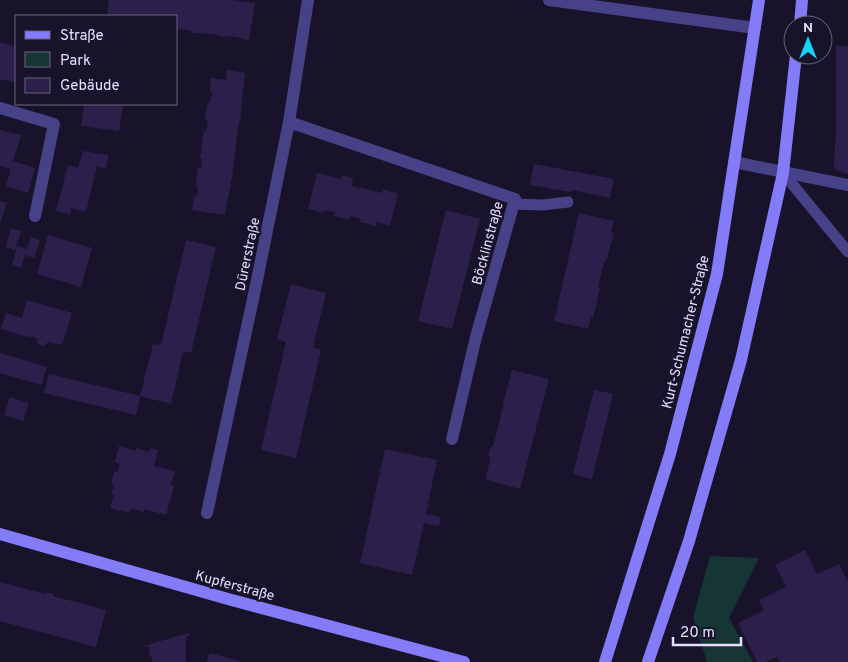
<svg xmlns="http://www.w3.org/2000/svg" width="848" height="662" font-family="Overpass,sans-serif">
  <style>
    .green { fill: #163535 }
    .building { fill: #2b204b }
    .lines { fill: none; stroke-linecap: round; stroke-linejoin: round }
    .lane { stroke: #474187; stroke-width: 11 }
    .street { stroke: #474187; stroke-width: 12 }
    .secondary { stroke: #847bf8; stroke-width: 12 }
    .labels { text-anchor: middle; stroke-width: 4.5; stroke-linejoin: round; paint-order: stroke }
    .street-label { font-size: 14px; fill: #e4dffd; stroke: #18132b }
  </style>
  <rect width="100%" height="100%" fill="#18132b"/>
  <polygon class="green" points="710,556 759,558 729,618 753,662 707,662 693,618"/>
  <g class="building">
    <polygon points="109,0 232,0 255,3 249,41 237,37 226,36 225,37 213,34 193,33 189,30 178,29 176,34 176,16 119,16 107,14"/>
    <polygon points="0,42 16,47 16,83 3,79 2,81 0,80"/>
    <polygon points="836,46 848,46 848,174 842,173 834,168 836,129"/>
    <polygon points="227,70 245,73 240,121 239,121 232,177 225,215 192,210 194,196 197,197 198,187 196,186 198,168 201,169 202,158 200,158 204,130 206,131 208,121 205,120 208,102 210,102 212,92 210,91 211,78 226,80"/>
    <polygon points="84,104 123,104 119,131 81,126"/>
    <polygon points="0,130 21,135 13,161 35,168 28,193 6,186 11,169 0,166"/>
    <polygon points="83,151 109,155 106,169 97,166 86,212 71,208 70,214 56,211 68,165 78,168"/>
    <polygon points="534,164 614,179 610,198 572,190 571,192 530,185"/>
    <polygon points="317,173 341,179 342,175 353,178 352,186 382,193 383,190 398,193 390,226 377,222 376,226 360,222 361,219 350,216 349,220 334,216 335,212 324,210 323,213 308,209"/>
    <polygon points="0,201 7,203 0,224"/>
    <polygon points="446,210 480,219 452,329 418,321"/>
    <polygon points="579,213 614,221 611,232 614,233 606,262 604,262 598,287 600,288 593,318 591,317 588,329 554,321"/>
    <polygon points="11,228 21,231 15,250 6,247"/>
    <polygon points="48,235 92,248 81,287 37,274"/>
    <polygon points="31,237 40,240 34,258 25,255 21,268 12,265 17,246 27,249"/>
    <polygon points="186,240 216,247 191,353 183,351 171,404 140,396 153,344 161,345"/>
    <polygon points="291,284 326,293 313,347 321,350 296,458 261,450 286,342 277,339"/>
    <polygon points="27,300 72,313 62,345 48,342 44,346 38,344 37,338 31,336 31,338 1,329 6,313 22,318"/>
    <polygon points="0,353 47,367 41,385 0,373"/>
    <polygon points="512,370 549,379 520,489 485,479 491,457 488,456 491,447 493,447 504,403 503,403"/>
    <polygon points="49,374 140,396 136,415 44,393"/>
    <polygon points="594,390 613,394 592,479 573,474"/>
    <polygon points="10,397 29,403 23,421 4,415"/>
    <polygon points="119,446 135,451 136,448 150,452 151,448 158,450 154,466 175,471 171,485 174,486 166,515 144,509 144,512 131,508 129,513 110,508 114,495 111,494 114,484 111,484 114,472 117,472 120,464 115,462"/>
    <polygon points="385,449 437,460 426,514 441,517 439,526 424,523 412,575 360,563"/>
    <polygon points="805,550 817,574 839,564 848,582 848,662 780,662 777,657 766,662 757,662 738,623 764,610 759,600 786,587 775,565"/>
    <polygon points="0,582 45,594 45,592 54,594 53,596 106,610 96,647 0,621"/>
    <polygon points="189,633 190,636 186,636 186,662 152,662 152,657 150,657 149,646 144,647 143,646"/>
    <polygon points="209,653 241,661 240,662 207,662"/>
  </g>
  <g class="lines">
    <g class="lane">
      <polyline points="783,173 848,252"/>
      <polyline points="514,204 543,205 568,202"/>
    </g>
    <g class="street">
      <polyline points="549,0 755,28"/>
      <polyline points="0,108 54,124 35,216"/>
      <polyline points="289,122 515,199 476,337 452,439"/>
      <polyline points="734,162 848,185"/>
      <polyline points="207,513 256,285 289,122 308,0"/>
    </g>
    <g class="secondary">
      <polyline points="800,25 802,0"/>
      <polyline points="0,534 228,599 464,662"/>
      <polyline points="605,662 670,454 717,274 759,0"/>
      <polyline points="648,662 689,541 741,360 783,173 796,55"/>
    </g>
  </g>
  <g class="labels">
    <g class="street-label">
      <text transform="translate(487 243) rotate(-75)" y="5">Böcklinstraße</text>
      <text transform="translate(247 254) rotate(-78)" y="5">Dürerstraße</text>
      <text transform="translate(685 332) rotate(-76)" y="5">Kurt-Schumacher-Straße</text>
      <text transform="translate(235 585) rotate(15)" y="5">Kupferstraße</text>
    </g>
  </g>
  <rect x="15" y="15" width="162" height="90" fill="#18132b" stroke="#6a657f"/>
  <rect x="25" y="31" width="25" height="8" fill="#847bf8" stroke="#6a657f"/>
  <text x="60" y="40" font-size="15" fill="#e4dffd">Straße</text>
  <rect x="25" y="52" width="25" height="15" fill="#163535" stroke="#6a657f"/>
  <text x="60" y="65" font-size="15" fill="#e4dffd">Park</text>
  <rect x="25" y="78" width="25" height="15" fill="#2b204b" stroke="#6a657f"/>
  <text x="60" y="90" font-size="15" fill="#e4dffd">Gebäude</text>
  <g transform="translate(808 40)"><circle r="24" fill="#18132b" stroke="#6a657f"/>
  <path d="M0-4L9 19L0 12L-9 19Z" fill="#15d3f3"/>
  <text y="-8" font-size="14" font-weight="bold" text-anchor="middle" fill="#e4dffd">N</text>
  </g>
  <path d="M673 637v8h68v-8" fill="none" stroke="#e4dffd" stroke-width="2.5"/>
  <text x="680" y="637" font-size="15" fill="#e4dffd" stroke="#18132b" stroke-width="4" paint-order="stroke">20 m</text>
</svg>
